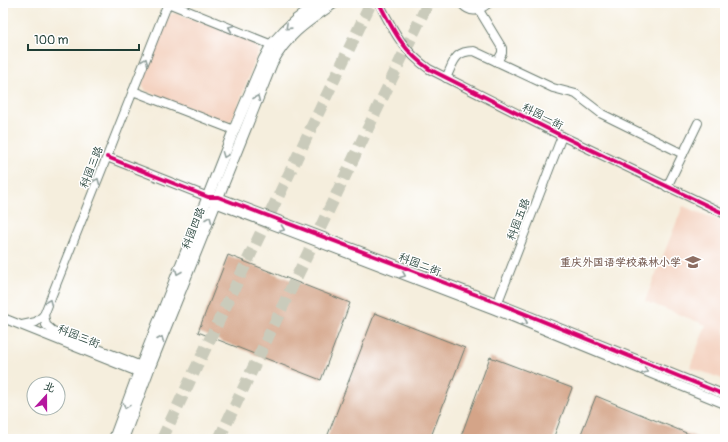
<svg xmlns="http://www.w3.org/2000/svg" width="728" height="442" font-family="Pangolin,'LXGW WenKai TC',sans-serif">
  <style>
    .built { fill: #f4d3c1 }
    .building { fill: #d4a488 }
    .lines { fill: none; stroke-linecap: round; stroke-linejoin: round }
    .highway-tunnel { stroke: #cacbbb; stroke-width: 12; stroke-dasharray: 12 6; stroke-linecap: butt }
    .minor-casing { stroke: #6a7b6f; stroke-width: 10 }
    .major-casing { stroke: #6a7b6f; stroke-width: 12 }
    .minor { stroke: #fff; stroke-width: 8 }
    .major { stroke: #fff; stroke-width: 10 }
    .cycleway-casing { stroke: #fff; stroke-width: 6 }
    .cycleway { stroke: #d6006c; stroke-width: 4 }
    .oneway { stroke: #8f9e9a }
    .labels { text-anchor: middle; stroke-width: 3; stroke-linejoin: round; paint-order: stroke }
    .street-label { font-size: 11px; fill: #1f3d34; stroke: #fff }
    .education-label { font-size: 11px; font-weight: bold; fill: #785e54; stroke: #fff; text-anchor: end }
  </style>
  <rect width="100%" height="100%" fill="#fff"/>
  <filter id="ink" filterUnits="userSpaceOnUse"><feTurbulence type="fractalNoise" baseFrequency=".025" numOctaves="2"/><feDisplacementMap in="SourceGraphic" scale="8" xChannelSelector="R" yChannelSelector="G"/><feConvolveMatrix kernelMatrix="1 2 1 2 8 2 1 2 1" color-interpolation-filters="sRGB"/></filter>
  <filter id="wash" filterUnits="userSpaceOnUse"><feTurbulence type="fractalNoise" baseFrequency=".012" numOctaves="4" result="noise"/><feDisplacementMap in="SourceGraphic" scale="16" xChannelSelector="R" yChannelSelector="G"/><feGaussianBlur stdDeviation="0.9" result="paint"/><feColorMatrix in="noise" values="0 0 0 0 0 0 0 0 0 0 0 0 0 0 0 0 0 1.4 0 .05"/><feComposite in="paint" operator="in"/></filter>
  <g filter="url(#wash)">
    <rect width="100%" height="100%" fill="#f5eedd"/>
    <g class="built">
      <polygon points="176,13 256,43 259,50 233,119 225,122 146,91 142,84 169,15"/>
      <polygon points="683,206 725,223 725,380 690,367 706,325 645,301"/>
    </g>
    <g id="blocks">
      <g class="building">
        <polygon points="228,255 350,303 321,380 198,332"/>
        <polygon points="375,313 465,348 430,439 333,439 327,437"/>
        <polygon points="490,357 572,388 553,439 460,439"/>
        <polygon points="596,396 701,439 579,439"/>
      </g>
    </g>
  </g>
  <g filter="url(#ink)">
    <use href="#blocks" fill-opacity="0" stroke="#6a7b6f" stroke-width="1"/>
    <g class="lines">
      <g class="highway-tunnel">
        <polyline points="162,439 371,3"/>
        <polyline points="219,439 428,3"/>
      </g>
      <defs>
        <g id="minor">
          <polyline points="168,3 277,47"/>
          <path d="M379 3C393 30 403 51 429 69L562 136 725 214"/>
          <path d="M461 3C472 15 478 11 489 3"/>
          <polyline points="479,10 502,48 502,53 497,62"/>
          <path d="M446 78C454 62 454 51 474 51L553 88 576 94 602 114 683 154"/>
          <polyline points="133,91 234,130"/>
          <polyline points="107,157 208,197 218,197 498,303 725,395"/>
          <polyline points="667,187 698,123"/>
          <polyline points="212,200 215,203 495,310 725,404"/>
          <polyline points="496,307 562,136"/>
          <polyline points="44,315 46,325 53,331 146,368"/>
          <polyline points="3,318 143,374"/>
          <polyline points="22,325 36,322 44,315 168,3"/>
        </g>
        <g id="major">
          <polyline points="114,439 141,366 234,130 264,59 272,44 284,31 297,19 319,3"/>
          <path d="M123 439 149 369 272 63C287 34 308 21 334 3"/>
        </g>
      </defs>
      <use href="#minor" class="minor-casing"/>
      <use href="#major" class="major-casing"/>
      <use href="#minor" class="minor"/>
      <use href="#major" class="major"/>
      <defs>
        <g id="cycleway">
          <path d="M379 3C393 30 403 51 429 69L562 136 725 214"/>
          <polyline points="107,157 208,197 218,197 498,303 725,395"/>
        </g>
      </defs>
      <use href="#cycleway" class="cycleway-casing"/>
      <use href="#cycleway" class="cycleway"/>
    </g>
    <defs><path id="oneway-chevron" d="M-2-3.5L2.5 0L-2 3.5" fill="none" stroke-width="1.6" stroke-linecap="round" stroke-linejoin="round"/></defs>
    <g class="oneway">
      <use href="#oneway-chevron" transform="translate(288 27) rotate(136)"/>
      <use href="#oneway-chevron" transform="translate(231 28) rotate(-158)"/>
      <use href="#oneway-chevron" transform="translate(145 61) rotate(-68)"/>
      <use href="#oneway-chevron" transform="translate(257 98) rotate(-68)"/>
      <use href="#oneway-chevron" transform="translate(225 155) rotate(111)"/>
      <use href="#oneway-chevron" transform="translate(97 181) rotate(-68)"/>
      <use href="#oneway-chevron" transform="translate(209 219) rotate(-68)"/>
      <use href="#oneway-chevron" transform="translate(282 229) rotate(21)"/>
      <use href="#oneway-chevron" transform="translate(178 272) rotate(112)"/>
      <use href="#oneway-chevron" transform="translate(403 275) rotate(21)"/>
      <use href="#oneway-chevron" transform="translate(49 302) rotate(-68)"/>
      <use href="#oneway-chevron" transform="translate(525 322) rotate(22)"/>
      <use href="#oneway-chevron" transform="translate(161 339) rotate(-68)"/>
      <use href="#oneway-chevron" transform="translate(645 371) rotate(22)"/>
      <use href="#oneway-chevron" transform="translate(126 406) rotate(110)"/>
    </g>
  </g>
  <defs>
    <symbol id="school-bare" viewBox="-9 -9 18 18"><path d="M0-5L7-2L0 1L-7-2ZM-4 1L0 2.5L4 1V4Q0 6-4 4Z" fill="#8d6e63" stroke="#fff" stroke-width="2.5" paint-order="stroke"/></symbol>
  </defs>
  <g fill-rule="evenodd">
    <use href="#school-bare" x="682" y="251" width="22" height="22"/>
  </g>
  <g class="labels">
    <g class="street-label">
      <text transform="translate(543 116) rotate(27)" y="4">科园一街</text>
      <text transform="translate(91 167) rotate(-68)" y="4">科园三路</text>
      <text transform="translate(518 219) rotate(-69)" y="4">科园五路</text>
      <text transform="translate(193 228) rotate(-68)" y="4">科园四路</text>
      <text transform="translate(420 264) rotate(21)" y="4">科园二街</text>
      <text transform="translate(79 336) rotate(22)" y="4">科园三街</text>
    </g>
    <g class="education-label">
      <text x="681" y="266">重庆外国语学校森林小学</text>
    </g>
  </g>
  <rect width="728" height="442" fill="none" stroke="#fff" stroke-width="16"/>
  <g transform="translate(46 396) rotate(21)"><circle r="19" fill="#ffffff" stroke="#a5b1ae"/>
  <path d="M0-3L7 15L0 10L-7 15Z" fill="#b5179e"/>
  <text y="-6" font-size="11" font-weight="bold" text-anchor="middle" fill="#1f3d34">北</text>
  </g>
  <path d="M28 44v6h111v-6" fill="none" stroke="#1f3d34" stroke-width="2"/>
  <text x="34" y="44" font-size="12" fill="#1f3d34" stroke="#ffffff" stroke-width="3" paint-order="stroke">100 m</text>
</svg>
